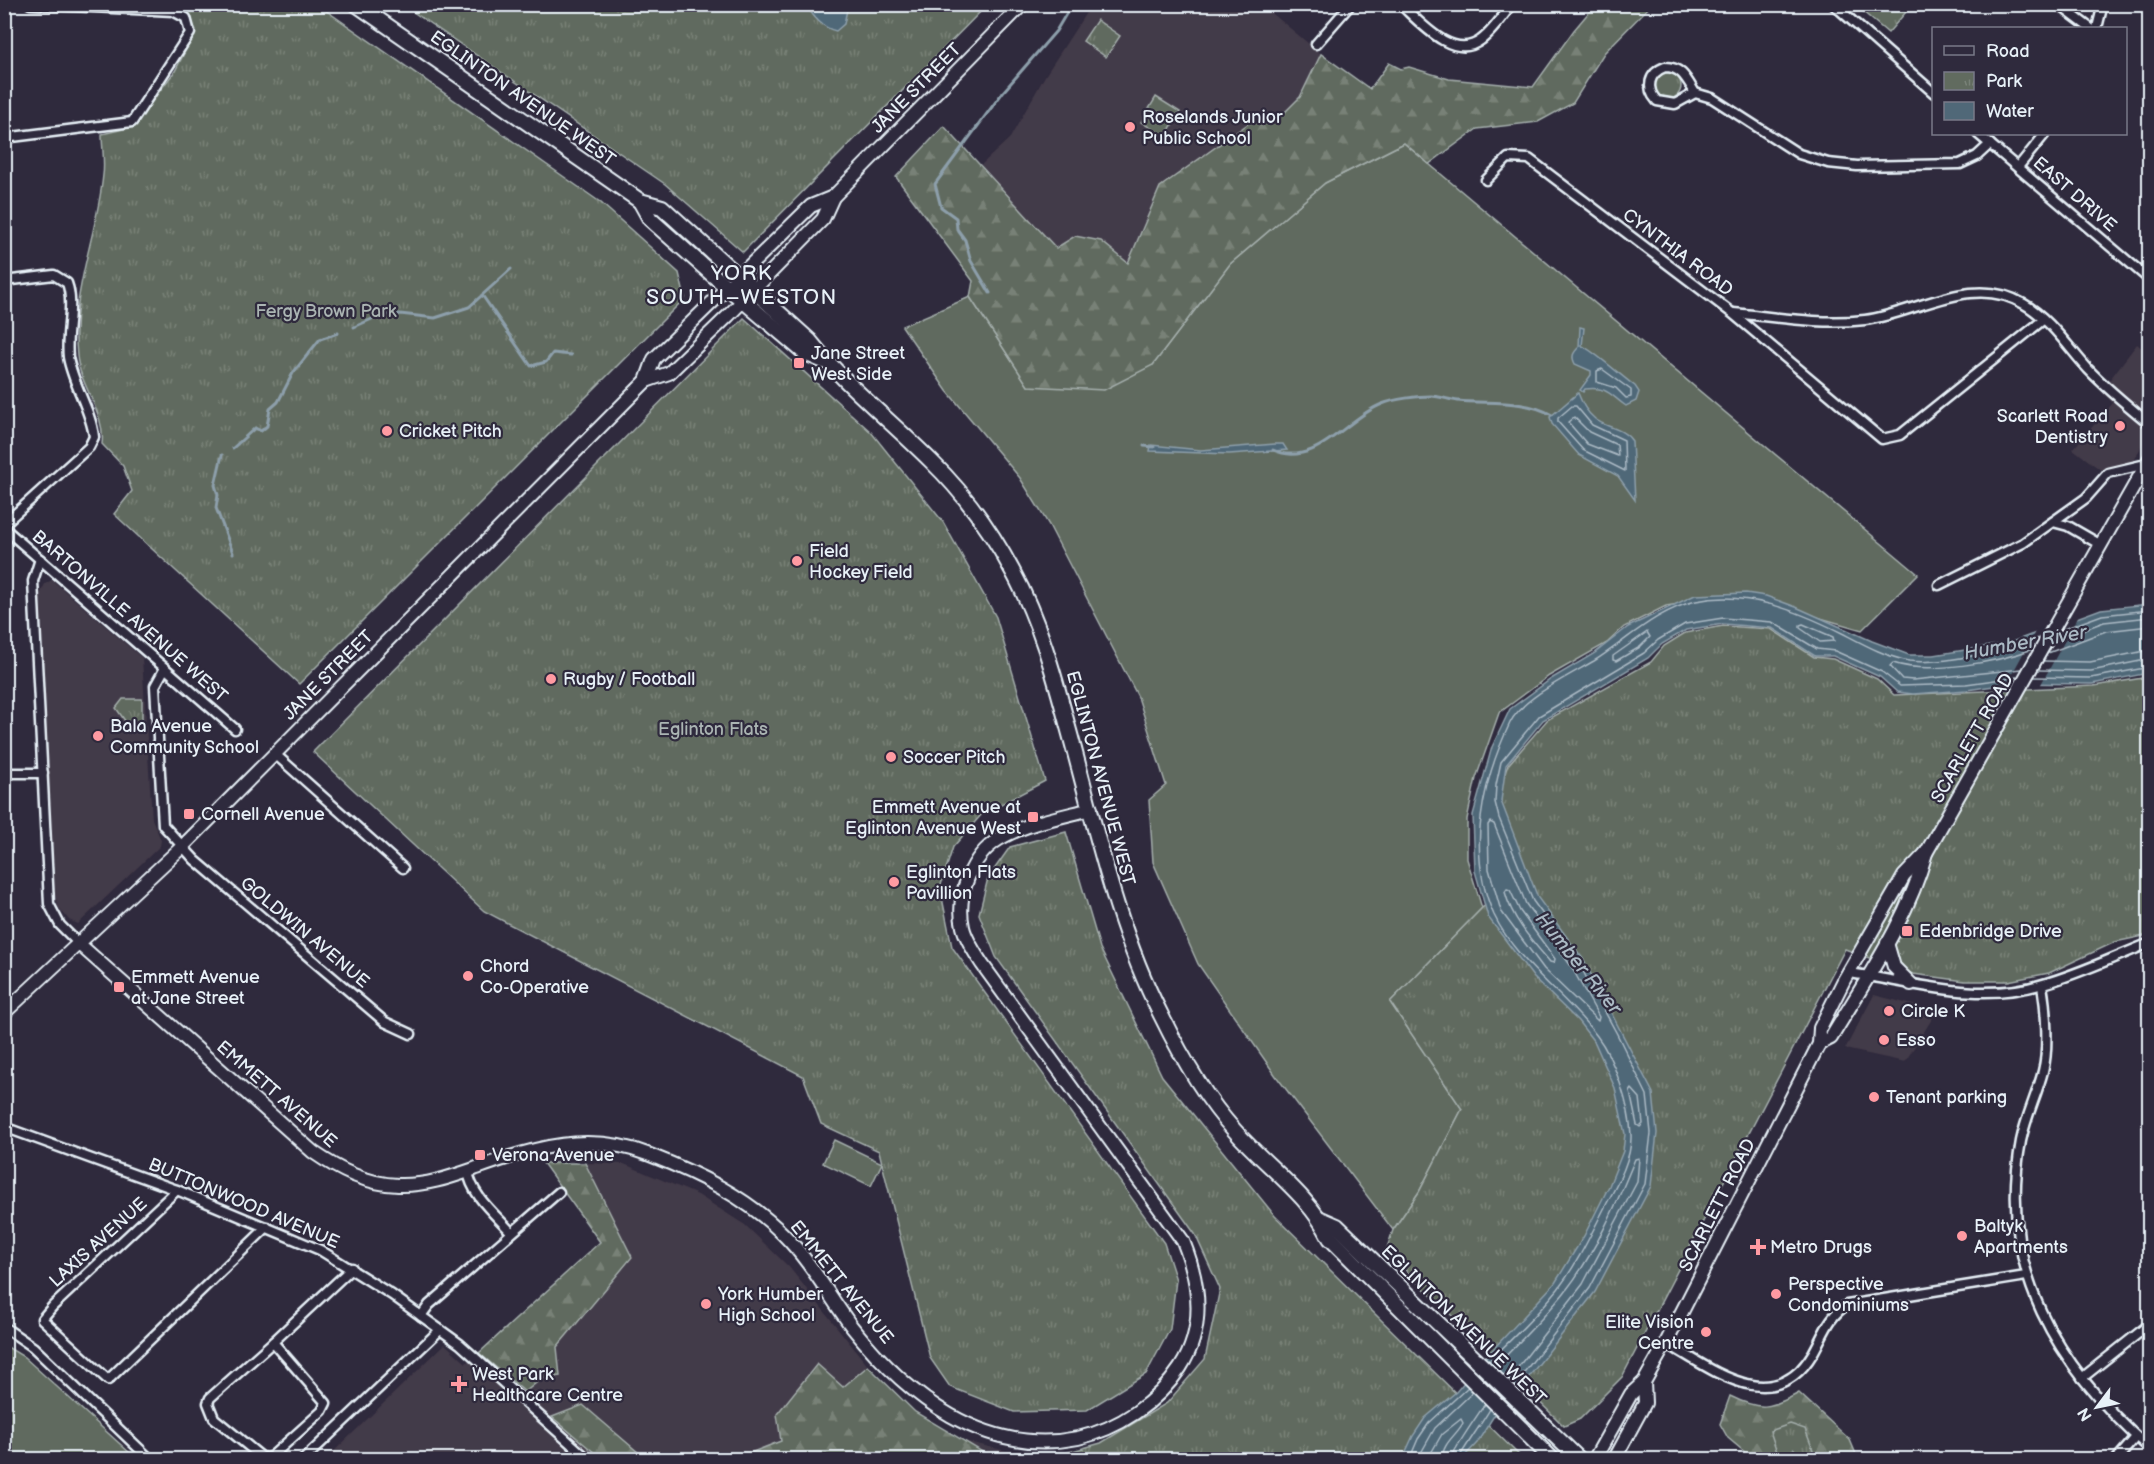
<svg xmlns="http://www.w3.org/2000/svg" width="2154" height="1464" font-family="'Balsamiq Sans',sans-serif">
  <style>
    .built { fill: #433a48 }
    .green { fill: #616b5f; stroke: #a4aeac; stroke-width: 1.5 }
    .forest { fill: url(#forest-firs); stroke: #a4aeac; stroke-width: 1.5 }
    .park { fill: url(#park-tufts); stroke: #a4aeac; stroke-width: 1.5 }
    .water { fill: #506878; stroke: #8d9fab; stroke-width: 1.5 }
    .pier { fill: #2f2a3d }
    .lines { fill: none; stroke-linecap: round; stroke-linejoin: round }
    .shore { stroke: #abbac5; stroke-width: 1.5 }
    .stream { stroke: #8d9fab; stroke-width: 3 }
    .street-casing { stroke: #e8f1f8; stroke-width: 13 }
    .secondary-casing { stroke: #e8f1f8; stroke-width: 16 }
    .primary-casing { stroke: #e8f1f8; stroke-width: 18 }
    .street { stroke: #2f2a3d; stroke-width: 8 }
    .secondary { stroke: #2f2a3d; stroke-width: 12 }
    .primary { stroke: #2f2a3d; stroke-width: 14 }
    .poi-dot { fill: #ff9aa2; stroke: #2f2a3d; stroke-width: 2 }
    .labels { text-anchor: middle; stroke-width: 4.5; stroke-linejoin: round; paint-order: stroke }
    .street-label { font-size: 18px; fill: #e8f1f8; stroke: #2f2a3d }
    .poi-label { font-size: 18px; fill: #e8f1f8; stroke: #2f2a3d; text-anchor: start }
    .park-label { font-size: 18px; fill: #abb5b3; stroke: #2f2a3d }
    .water-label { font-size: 20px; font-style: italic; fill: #abbac5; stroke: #2f2a3d }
    .quarter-label { font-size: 21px; letter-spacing: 1.5px; fill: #e8f1f8; stroke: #2f2a3d }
  </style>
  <defs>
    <pattern id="forest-firs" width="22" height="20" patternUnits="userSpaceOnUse" patternTransform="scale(1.5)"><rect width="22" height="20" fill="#616b5f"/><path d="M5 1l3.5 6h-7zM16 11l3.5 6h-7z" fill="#788177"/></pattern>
    <pattern id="park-tufts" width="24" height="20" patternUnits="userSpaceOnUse" patternTransform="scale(1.5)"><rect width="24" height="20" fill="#616b5f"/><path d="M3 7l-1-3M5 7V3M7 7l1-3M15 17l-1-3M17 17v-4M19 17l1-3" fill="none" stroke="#788177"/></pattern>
  </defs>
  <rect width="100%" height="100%" fill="#2f2a3d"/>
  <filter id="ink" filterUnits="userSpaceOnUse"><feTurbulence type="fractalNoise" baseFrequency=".0167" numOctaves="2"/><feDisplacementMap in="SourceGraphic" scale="12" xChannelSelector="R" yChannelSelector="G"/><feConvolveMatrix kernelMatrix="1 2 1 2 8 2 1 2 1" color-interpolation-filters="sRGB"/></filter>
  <g filter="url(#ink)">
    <g class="built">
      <polygon points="1091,5 1262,5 1321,54 1300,97 1281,116 1160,187 1128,264 1101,241 1075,236 1056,248 981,165 1010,138 1045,76"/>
      <polygon points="2137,344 2149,354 2150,429 2133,463 2102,471 2073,449 2113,403 2101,391"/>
      <polygon points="52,580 142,658 152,819 161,840 160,846 78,924 69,920 59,908 55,896 40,594 45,584"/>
      <polygon points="1874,995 1937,1011 1905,1062 1845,1049"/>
      <polygon points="585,1163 624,1164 698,1195 745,1225 789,1267 868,1366 915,1412 956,1439 1044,1460 325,1460 445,1344 466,1363 479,1353 527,1395 525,1392 541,1379 557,1347 632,1256"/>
    </g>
    <g class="green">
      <polygon points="1156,97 1180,112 1165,137 1141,122"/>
      <polygon points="1404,143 1918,574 1862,630 1803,613 1713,599 1666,606 1624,627 1607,643 1549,676 1499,713 1476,778 1467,819 1467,859 1482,908 1390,1002 1462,1109 1419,1192 1393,1230 1276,1076 1198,964 1153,862 1149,800 1166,785 1138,697 1049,525 1020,478 947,391 902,326 970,297 1028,386 1153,365 1230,264 1325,183"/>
      <polygon points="834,1140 882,1163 871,1186 823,1163"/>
      <polygon points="4,1345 24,1357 130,1453 124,1459 5,1459"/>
    </g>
    <g class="forest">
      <polygon points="1595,5 1651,5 1604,53 1573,103 1538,122 1477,129 1429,164 1404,143 1325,183 1230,264 1153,365 1104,390 1028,386 970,297 973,281 896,177 944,126 1056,248 1075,236 1101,241 1128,263 1160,187 1259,116 1281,116 1300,97 1321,54 1370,89 1389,63 1401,69 1409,67 1449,79 1533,87 1574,30"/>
      <polygon points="543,1163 585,1163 632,1257 557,1347 560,1376 541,1379 525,1392 479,1353 600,1242"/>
      <polygon points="817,1364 843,1387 868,1366 915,1412 986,1454 985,1459 838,1460 826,1454 785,1459 735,1459 781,1441 777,1414"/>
      <path d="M1799 1393 1850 1440 1858 1459H1753L1728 1438 1720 1424 1730 1396C1760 1411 1770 1409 1799 1393Z"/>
      <polygon points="583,1405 646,1459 602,1459 552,1417"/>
    </g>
    <g class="park">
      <path d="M142 5H318L600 202 679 273 685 298 299 684 114 514 132 491 123 466 102 444C106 414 80 386 77 356 70 291 97 238 103 175 105 162 102 147 102 134L132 127 175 71 196 30C183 1 170 6 142 5Z"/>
      <polygon points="403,5 987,5 743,252 665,184"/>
      <polygon points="1855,5 1912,5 1888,33"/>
      <polygon points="1097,20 1120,36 1106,57 1083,41"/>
      <circle cx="1668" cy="86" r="13"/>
      <polygon points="744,318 871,432 943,522 996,617 1045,781 982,814 953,847 940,888 952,947 1164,1243 1176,1280 1170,1329 1146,1374 1087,1410 1014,1412 950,1387 930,1358 879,1151 821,1124 803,1076 484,911 313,752"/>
      <polygon points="1723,626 1771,629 1814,657 1833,659 1877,679 1894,695 2094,686 2149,677 2149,935 2115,942 2049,973 2008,981 1965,981 1913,974 1845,949 1622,1377 1580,1419 1564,1426 1386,1251 1393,1230 1419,1192 1462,1109 1390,1002 1482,908 1520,874 1505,832 1499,789 1508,765 1547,720 1651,662 1664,646 1685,633"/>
      <polygon points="123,699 142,699 142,724 130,728 116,708"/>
      <polygon points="1066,832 1100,948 1162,1076 1275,1216 1523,1459 1044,1459 1101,1443 1167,1403 1205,1359 1220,1289 1195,1234 996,957 979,914 988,878 1010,847"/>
      <polygon points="1790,1424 1805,1429 1813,1450 1810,1456 1798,1456 1794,1449 1779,1458 1770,1431"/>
    </g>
    <g class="water">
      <path d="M806 5H848L844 24 836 31C822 28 813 16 806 5Z"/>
      <path d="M1580 327 1584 328 1582 346C1589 347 1625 379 1635 386L1639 392 1636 401 1626 406C1610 395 1608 386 1585 389L1583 392 1580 390 1591 375V371L1575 364C1571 356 1573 353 1579 347Z"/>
      <path d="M1578 393C1582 402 1585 411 1595 419 1606 428 1624 428 1632 441L1635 500 1618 476 1579 455 1552 424 1550 417Z"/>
      <polygon points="1275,444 1283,444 1287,450 1229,454 1150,451 1151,445 1201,450"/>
      <polygon points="1746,593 1766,596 1796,607 1872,641 1909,655 1934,655 2009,643 2101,609 2149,604 2149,673 2092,684 2014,683 1967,690 1913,694 1897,692 1880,677 1833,656 1815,656 1772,628 1723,624 1686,630 1662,644 1648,658 1543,720 1506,765 1501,801 1538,898 1583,959 1653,1093 1657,1133 1651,1186 1595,1292 1528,1378 1495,1414 1477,1443 1462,1459 1402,1460 1413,1436 1425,1418 1456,1392 1481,1362 1555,1283 1584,1236 1609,1186 1623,1151 1625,1134 1615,1088 1595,1043 1578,1021 1534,978 1488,917 1475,871 1473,815 1492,747 1510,709 1551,679 1595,653 1628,627 1695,595"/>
    </g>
    <polygon class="pier" points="2080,613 2040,686 2005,687 2036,630"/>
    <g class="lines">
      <g class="shore">
        <polygon points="1602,369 1631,390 1631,397 1626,398 1616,388 1597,382 1597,371"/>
        <polygon points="1572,406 1576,406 1592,425 1624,440 1625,471 1583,450 1558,422 1558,418"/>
        <polygon points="1574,417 1589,432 1617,445 1618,456 1587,444 1568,422"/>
        <polygon points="1803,624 1833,637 1834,641 1820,642 1800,628 1800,625"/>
        <polyline points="2061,630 2102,615 2150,610"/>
        <polygon points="1647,632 1650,637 1640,647 1616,661 1613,660 1613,656"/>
        <polyline points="2055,640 2104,622 2150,617"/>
        <polyline points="2048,653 2106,631 2150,626"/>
        <polyline points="2044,661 2090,662 2150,650"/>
        <path d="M2022 669 1913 680 1902 679 1890 666 1893 663C1928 675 1998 662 2033 649"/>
        <polyline points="2039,670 2091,671 2150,659"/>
        <polyline points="2034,677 2091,678 2150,667"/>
        <polygon points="1490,822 1494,824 1526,904 1571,966 1599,1017 1598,1021 1544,969 1501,911 1489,869 1488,825"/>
        <path d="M1507 889 1510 890 1520 911 1555 959 1554 963 1550 962C1532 941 1512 919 1505 892Z"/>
        <polygon points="1632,1089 1640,1098 1643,1124 1640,1127 1637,1125 1630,1092"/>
        <path d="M1489 1361C1513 1338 1537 1315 1558 1289 1578 1263 1592 1232 1607 1203 1618 1183 1632 1158 1631 1135 1630 1106 1614 1058 1597 1036 1565 994 1517 963 1494 915 1466 853 1482 782 1510 723 1522 698 1570 675 1594 661 1627 640 1657 610 1696 601 1747 590 1798 611 1842 633 1863 644 1886 657 1909 661 1942 665 2008 650 2039 638"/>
        <path d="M1495 1367C1518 1343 1543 1319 1564 1293 1595 1254 1616 1205 1635 1159L1639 1158 1637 1182 1583 1284 1508 1380"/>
        <polyline points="1514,1385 1590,1288 1645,1184 1651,1133 1647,1095 1617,1034 1578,962 1533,901 1499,818 1495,802 1496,785 1501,762 1539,716 1644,653 1658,640 1685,624 1723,618 1772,622 1817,649 1835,651 1882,672 1900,686 1966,684 2017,677"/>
        <polyline points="1409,1460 1418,1439 1429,1423 1468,1387"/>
        <polyline points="1417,1460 1435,1428 1473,1392"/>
        <path d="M1427 1460 1442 1434 1461 1419 1463 1423C1456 1436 1442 1443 1442 1460"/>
        <path d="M1451 1460C1451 1453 1479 1413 1485 1404"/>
        <path d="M1458 1460C1459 1456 1486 1417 1490 1409"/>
      </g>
      <g class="stream">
        <polyline points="990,293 971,261 965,240 957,229 956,218 941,207 935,184 1003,92 1056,31 1072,4"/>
        <polyline points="482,295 531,366 546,362 553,353 571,355"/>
        <polyline points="354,327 381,315 400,314 435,318 469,307 511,269"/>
        <polyline points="1144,446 1154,447"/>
        <polyline points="233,448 255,428 261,431 267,426 270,409 278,402 293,373 320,339 338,333"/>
        <path d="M1273 450C1316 469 1346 418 1382 404 1394 399 1418 396 1431 396 1440 396 1449 400 1458 401 1489 404 1525 399 1552 415"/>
        <polyline points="222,455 215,485 218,495 216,508 233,553"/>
      </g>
      <defs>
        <g id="street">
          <path d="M1400 4C1419 21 1453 62 1481 40 1493 31 1503 16 1512 4"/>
          <polyline points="1833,4 1934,93"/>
          <polyline points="2058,4 2090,28"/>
          <polyline points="2097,28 2103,4"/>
          <polyline points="1316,44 1351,4"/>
          <path d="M1665 67C1682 67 1687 80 1695 93L1675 104 1657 101C1645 88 1649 73 1665 67Z"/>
          <polyline points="1695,93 1712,98 1799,154 1828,163 1857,166 1960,164 1977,156 1990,144"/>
          <polyline points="1978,134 2150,280"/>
          <polyline points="4,138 132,122 190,33 186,18 173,11 30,4"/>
          <polyline points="2018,167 2045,134"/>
          <polyline points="1486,180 1508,158 1529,159 1732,313 1882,439 1900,435 2043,320"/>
          <path d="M4 281 54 275 67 283C75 305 65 333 68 357 73 385 91 410 94 437L89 447 4 524"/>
          <path d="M1733 313C1776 317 1821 325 1865 320 1918 313 1972 273 2024 304 2049 318 2069 348 2088 369 2107 389 2128 406 2150 424"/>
          <polyline points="2053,522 2068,526 2101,545"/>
          <polyline points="4,528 235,729"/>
          <polyline points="40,559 33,581 49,904 60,925 79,944"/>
          <polyline points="1939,585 2023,543 2086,498 2108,473 2146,464"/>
          <polyline points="165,668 155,686 163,825 195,860 385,1022 411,1034"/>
          <polyline points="275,754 403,868"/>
          <polyline points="4,773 43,773"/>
          <path d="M1849 973C1913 982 1978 1004 2043 984 2079 974 2114 957 2150 943"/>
          <path d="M2042 985C2046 1008 2049 1049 2043 1071 2037 1095 2026 1116 2021 1141 1997 1269 2057 1367 2150 1449"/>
          <polyline points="4,1127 177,1190 320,1250 392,1295 460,1344 589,1460"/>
          <path d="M468 1171C471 1195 495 1214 511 1232"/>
          <polyline points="177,1190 53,1306 42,1319 108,1380 267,1227"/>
          <polyline points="421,1316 429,1305 559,1192"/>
          <polyline points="4,1327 33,1347 151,1460"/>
          <polygon points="273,1342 326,1403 322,1411 272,1456 264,1459 214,1418 208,1403 210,1398"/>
          <polyline points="273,1342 352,1268"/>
          <path d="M1666 1343C1713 1370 1774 1419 1813 1353 1823 1336 1829 1315 1847 1305L2026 1276"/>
          <polyline points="2082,1378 2150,1324"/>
          <polyline points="303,1460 440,1330"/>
          <polyline points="2116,1460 2136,1437"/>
        </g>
        <g id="secondary">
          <polyline points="646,381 669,373 728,316 823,219 833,197 1023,4"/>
          <polyline points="1887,943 1894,967 1911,984"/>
          <path d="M79 944 313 1152C339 1170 366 1184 398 1185 426 1186 451 1177 477 1168 535 1147 590 1131 650 1155 699 1174 746 1197 783 1234 811 1262 829 1296 852 1327 907 1396 985 1457 1078 1438 1118 1429 1157 1403 1180 1368 1206 1328 1200 1283 1183 1241L982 964C975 953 966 940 963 927 956 896 971 856 999 839 1026 823 1061 817 1091 809"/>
          <polyline points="4,1013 183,846 646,381 654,359 811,206 833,197"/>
          <path d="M1819 1044 1831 1038C1866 979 1908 920 1926 853L2150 458"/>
          <polyline points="1594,1460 1631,1394 1644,1382 1666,1343 1819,1044 1820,1028 1844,980 1904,876 1926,853"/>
          <polyline points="1614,1460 1645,1403 1644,1382"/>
        </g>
        <g id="primary">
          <path d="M356 4 640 201 662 207 810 341C845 385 891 421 931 461 963 492 992 532 1013 572 1039 620 1054 674 1068 727 1095 824 1115 925 1161 1015 1181 1056 1204 1097 1235 1131 1266 1166 1310 1196 1330 1238L1553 1460"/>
          <polyline points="640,201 650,219 714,276 805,353 824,361"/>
          <polyline points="1321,1219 1337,1226 1580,1460"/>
        </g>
      </defs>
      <use href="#street" class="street-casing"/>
      <use href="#secondary" class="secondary-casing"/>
      <use href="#primary" class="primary-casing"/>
      <use href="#street" class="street"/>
      <use href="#secondary" class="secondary"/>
      <use href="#primary" class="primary"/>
    </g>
  </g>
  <g class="poi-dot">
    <circle cx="1130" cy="127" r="6"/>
    <rect x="793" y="357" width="12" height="12" rx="3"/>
    <circle cx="2120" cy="426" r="6"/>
    <circle cx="387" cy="431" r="6"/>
    <circle cx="797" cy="561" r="6"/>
    <circle cx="551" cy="679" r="6"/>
    <circle cx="98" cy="736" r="6"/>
    <circle cx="891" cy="757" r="6"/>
    <rect x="183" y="808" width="12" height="12" rx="3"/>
    <rect x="1027" y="811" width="12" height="12" rx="3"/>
    <circle cx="894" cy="882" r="6"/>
    <rect x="1901" y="925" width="12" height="12" rx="3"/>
    <circle cx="468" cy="976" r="6"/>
    <rect x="113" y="981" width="12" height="12" rx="3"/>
    <circle cx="1889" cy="1011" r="6"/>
    <circle cx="1884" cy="1040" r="6"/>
    <circle cx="1874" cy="1097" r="6"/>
    <rect x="474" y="1149" width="12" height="12" rx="3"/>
    <circle cx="1962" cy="1236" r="6"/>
    <path d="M1755 1238h6v6h6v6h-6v6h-6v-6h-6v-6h6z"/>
    <circle cx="1776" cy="1294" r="6"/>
    <circle cx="706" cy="1304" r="6"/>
    <circle cx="1706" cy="1332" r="6"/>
    <path d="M456 1375h6v6h6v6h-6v6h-6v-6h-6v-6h6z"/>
  </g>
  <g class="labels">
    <g class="street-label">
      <text transform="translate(916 88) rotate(-45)" y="6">JANE STREET</text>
      <text transform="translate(523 98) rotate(35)" y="6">EGLINTON AVENUE WEST</text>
      <text transform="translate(2075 194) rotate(41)" y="6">EAST DRIVE</text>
      <text transform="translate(1678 252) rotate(37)" y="6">CYNTHIA ROAD</text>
      <text transform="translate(130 616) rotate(41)" y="6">BARTONVILLE AVENUE WEST</text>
      <text transform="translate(328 675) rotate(-45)" y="6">JANE STREET</text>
      <text transform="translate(1972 738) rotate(-60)" y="6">SCARLETT ROAD</text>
      <text transform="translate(1101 778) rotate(75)" y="6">EGLINTON AVENUE WEST</text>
      <text transform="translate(305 932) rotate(40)" y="6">GOLDWIN AVENUE</text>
      <text transform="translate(277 1094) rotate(41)" y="6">EMMETT AVENUE</text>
      <text transform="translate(244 1203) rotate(23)" y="6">BUTTONWOOD AVENUE</text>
      <text transform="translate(1717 1205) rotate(-63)" y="6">SCARLETT ROAD</text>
      <text transform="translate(98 1242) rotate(-42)" y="6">LAXIS AVENUE</text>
      <text transform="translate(842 1282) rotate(51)" y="6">EMMETT AVENUE</text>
      <text transform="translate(1464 1325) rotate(44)" y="6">EGLINTON AVENUE WEST</text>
    </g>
    <g class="poi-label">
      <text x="1142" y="123">Roselands Junior<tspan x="1142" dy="21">Public School</tspan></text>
      <text x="811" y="359">Jane Street<tspan x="811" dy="21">West Side</tspan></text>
      <text x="2108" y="422" text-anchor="end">Scarlett Road<tspan x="2108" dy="21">Dentistry</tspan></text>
      <text x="399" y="437">Cricket Pitch</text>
      <text x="809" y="557">Field<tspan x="809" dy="21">Hockey Field</tspan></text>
      <text x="563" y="685">Rugby / Football</text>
      <text x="110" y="732">Bala Avenue<tspan x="110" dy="21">Community School</tspan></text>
      <text x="903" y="763">Soccer Pitch</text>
      <text x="1021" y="813" text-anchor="end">Emmett Avenue at<tspan x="1021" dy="21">Eglinton Avenue West</tspan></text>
      <text x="201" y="820">Cornell Avenue</text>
      <text x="906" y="878">Eglinton Flats<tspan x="906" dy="21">Pavillion</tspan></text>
      <text x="1919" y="937">Edenbridge Drive</text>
      <text x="480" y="972">Chord<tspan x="480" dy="21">Co-Operative</tspan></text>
      <text x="131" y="983">Emmett Avenue<tspan x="131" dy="21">at Jane Street</tspan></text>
      <text x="1901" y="1017">Circle K</text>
      <text x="1896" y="1046">Esso</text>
      <text x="1886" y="1103">Tenant parking</text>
      <text x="492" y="1161">Verona Avenue</text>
      <text x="1974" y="1232">Baltyk<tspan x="1974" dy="21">Apartments</tspan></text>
      <text x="1770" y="1253">Metro Drugs</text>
      <text x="1788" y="1290">Perspective<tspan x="1788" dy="21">Condominiums</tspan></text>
      <text x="718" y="1300">York Humber<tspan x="718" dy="21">High School</tspan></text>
      <text x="1694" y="1328" text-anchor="end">Elite Vision<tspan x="1694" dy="21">Centre</tspan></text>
      <text x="472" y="1380">West Park<tspan x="472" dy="21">Healthcare Centre</tspan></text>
    </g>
    <g class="park-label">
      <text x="326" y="317">Fergy Brown Park</text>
      <text x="713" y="735">Eglinton Flats</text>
    </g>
    <g class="water-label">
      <text transform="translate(2025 642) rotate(-10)" y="7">Humber River</text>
      <text transform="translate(1579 963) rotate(51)" y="7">Humber River</text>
    </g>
    <g class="quarter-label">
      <text x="742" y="280">YORK<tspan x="742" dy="24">SOUTH–WESTON</tspan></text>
    </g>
  </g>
  <rect width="2154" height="1464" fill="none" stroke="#2f2a3d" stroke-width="24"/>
  <rect x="12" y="12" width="2130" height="1440" fill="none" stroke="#e8f1f8" stroke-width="2" filter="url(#ink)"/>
  <rect x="1932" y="27" width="195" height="108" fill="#2f2a3d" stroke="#797a88" stroke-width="1.5"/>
  <rect x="1944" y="46" width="30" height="9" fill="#2f2a3d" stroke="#797a88" stroke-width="1.5"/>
  <text x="1986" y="57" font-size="18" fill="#e8f1f8">Road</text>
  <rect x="1944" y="72" width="30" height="18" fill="url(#park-tufts)" stroke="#797a88" stroke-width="1.5"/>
  <text x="1986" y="87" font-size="18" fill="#e8f1f8">Park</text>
  <rect x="1944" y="102" width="30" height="18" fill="#506878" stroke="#797a88" stroke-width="1.5"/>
  <text x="1986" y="117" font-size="18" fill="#e8f1f8">Water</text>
  <g transform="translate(2097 1407) rotate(238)" stroke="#2f2a3d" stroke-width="4.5" paint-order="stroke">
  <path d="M0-4.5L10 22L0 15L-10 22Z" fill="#e8f1f8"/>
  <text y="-9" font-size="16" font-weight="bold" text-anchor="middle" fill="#e8f1f8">N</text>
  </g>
</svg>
